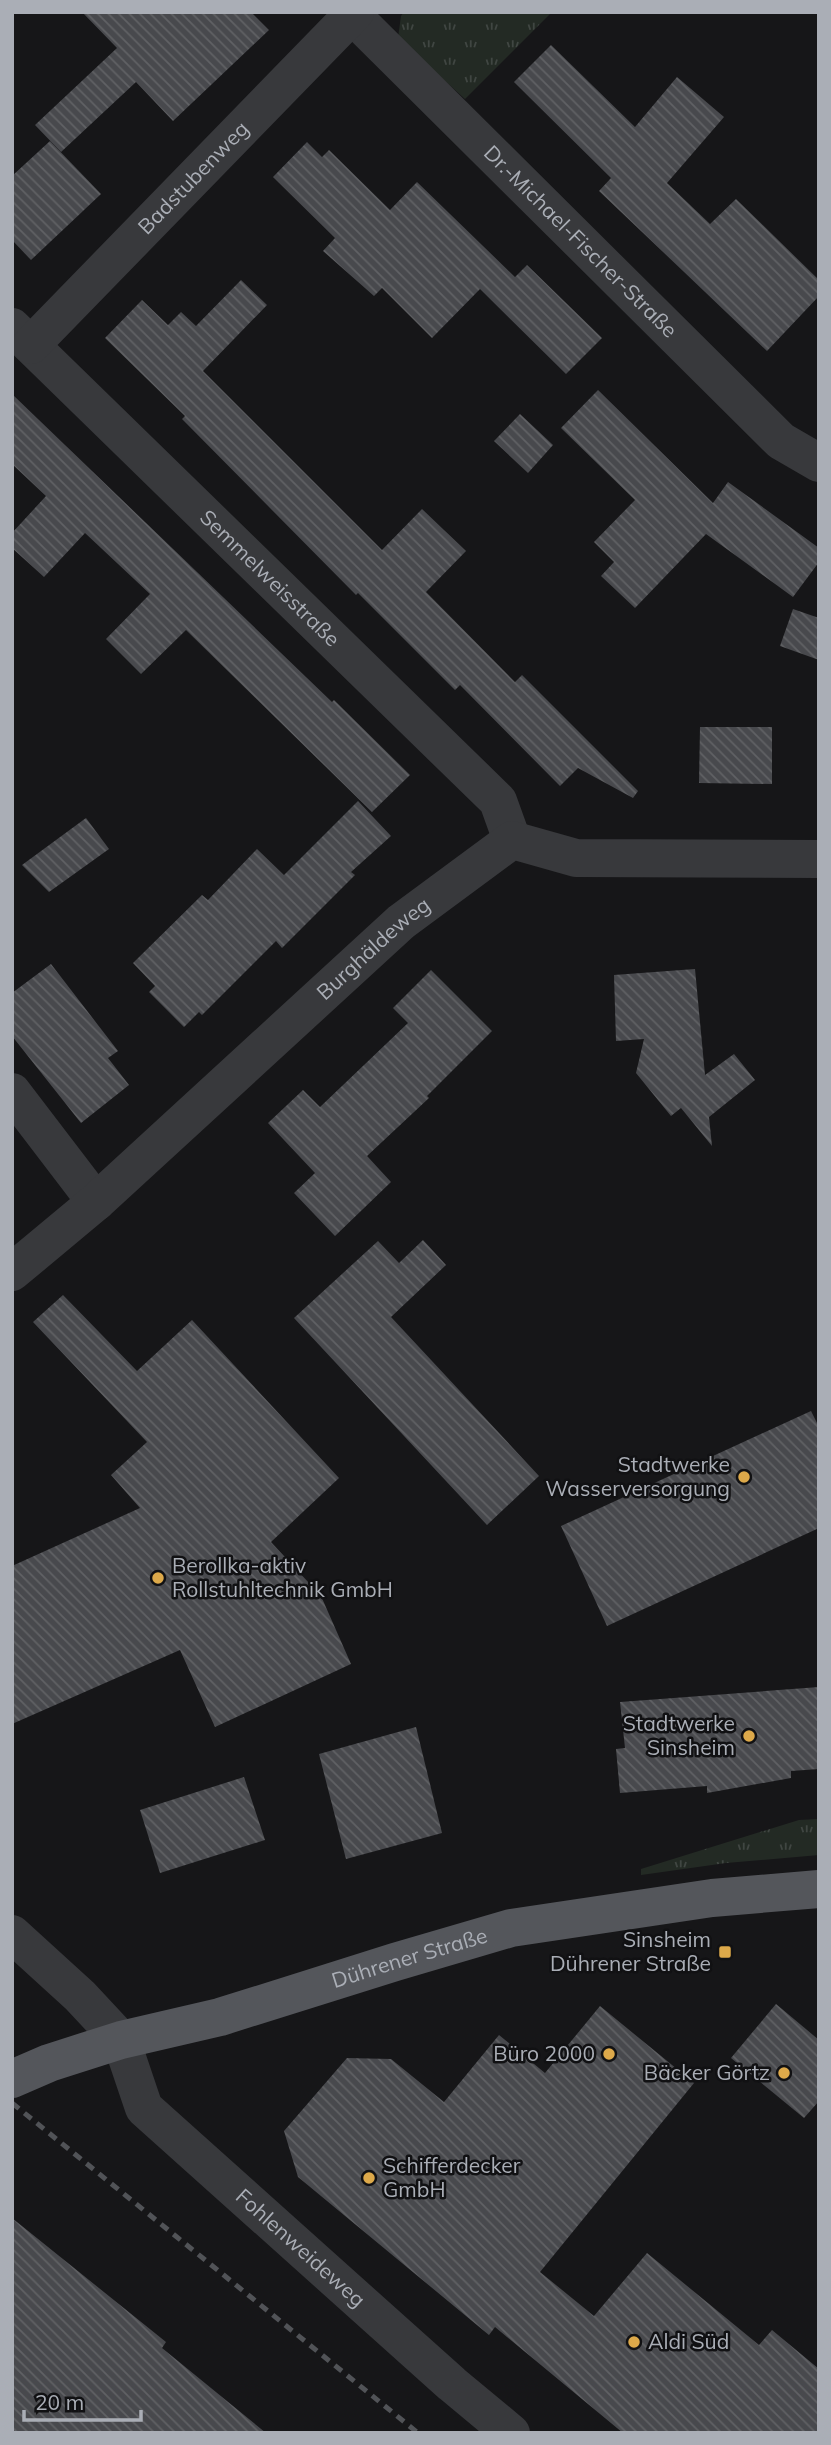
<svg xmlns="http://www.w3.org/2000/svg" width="831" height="2445" font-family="Mulish,sans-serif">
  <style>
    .grass { fill: url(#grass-tufts) }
    .building { fill: url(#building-back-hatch) }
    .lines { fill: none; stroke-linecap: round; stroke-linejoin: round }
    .minor { stroke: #38393c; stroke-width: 38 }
    .major { stroke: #54565b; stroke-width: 38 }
    .rail { stroke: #515357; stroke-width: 5; stroke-dasharray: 9 7; stroke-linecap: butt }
    .poi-dot { fill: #dda94a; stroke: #111113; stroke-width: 2.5 }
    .labels { text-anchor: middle; stroke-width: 5; stroke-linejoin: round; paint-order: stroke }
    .street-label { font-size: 21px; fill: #aaaeb6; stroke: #111113 }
    .poi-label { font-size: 21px; fill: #aaaeb6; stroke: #111113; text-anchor: end }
  </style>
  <defs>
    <pattern id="grass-tufts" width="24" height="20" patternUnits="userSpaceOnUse" patternTransform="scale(1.75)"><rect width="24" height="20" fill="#232a24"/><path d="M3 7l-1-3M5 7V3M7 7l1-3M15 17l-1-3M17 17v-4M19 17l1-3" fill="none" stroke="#404642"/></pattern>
    <pattern id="building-back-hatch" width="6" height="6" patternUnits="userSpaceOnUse" patternTransform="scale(1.75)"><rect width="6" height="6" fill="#48494d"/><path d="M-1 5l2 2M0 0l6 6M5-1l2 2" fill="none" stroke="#606164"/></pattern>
  </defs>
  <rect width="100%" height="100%" fill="#161618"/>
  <g class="grass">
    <polygon points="404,12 552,12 465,99 398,38 401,16"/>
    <polygon points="819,1819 819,1855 726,1863 641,1875 641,1869 799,1820"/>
  </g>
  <g class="building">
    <polygon points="82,12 251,12 269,30 173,121 136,82 61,152 35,125 117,48"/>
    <polygon points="551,45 635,127 677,77 724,117 667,183 710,224 736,199 819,280 819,296 767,351 599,191 611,178 514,82"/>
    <polygon points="50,141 101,194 31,260 12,240 12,176"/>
    <polygon points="307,142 322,157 329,150 390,210 417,182 515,277 527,265 602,338 566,374 480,289 432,338 382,288 374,296 323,251 335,238 273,177"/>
    <polygon points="241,280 267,305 203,371 382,550 422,509 466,551 426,592 515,682 522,675 638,791 633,798 578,768 560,786 460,685 455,690 358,593 356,595 182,419 185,416 105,338 142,300 168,325 181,312 196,326"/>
    <polygon points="598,390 713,503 728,482 819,548 819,562 793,597 706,534 635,608 601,576 614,562 594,542 635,500 561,428"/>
    <polygon points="12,394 332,702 334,700 410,775 372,812 186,630 141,674 106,639 150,594 85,533 44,577 12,548 12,533 46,496 12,464"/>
    <polygon points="520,414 553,445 528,473 494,441"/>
    <polygon points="793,609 819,618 819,660 780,646"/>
    <polygon points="700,727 772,727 772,784 699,783"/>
    <polygon points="358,801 391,836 351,872 355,875 282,948 276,941 202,1015 199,1012 184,1027 149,992 155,986 133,963 202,895 208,900 257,849 284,875"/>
    <polygon points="86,818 109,849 49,892 22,865"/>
    <polygon points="51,964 118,1051 108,1058 129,1085 81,1123 12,1036 12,993"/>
    <polygon points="695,969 705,1075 734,1054 755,1080 709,1117 712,1146 681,1108 671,1116 636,1073 644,1039 616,1041 614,975"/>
    <polygon points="431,970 492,1031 427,1096 429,1098 367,1156 391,1182 335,1236 294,1193 315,1173 268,1123 303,1090 320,1107 408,1023 393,1008"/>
    <polygon points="423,1240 446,1265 391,1317 539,1476 487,1525 294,1318 378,1241 399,1263"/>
    <polygon points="63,1295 137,1371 192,1320 339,1478 271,1542 321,1596 351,1664 215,1727 180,1650 12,1724 12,1566 140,1508 111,1475 147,1442 33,1322"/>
    <polygon points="811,1411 819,1427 819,1528 607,1626 561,1526"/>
    <polygon points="819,1687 819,1769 791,1771 791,1778 707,1793 707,1786 620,1793 616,1749 625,1748 620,1702"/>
    <polygon points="416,1727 442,1833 346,1859 319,1754"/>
    <polygon points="244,1777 265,1840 160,1873 140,1810"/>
    <polygon points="776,2004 819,2040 819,2101 804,2118 731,2058"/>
    <polygon points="600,2006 694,2083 540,2272 594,2316 647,2253 759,2345 772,2330 819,2369 819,2433 623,2433 495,2327 489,2335 298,2177 284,2131 347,2058 391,2059 444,2102 499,2035 545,2073"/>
    <polygon points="12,2218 166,2342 162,2348 266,2433 12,2433"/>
  </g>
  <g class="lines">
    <g class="minor">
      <path id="s1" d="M349 12 781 441 819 463"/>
      <path id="s2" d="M12 327 498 801 512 840"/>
      <path id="s3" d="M31 345 355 12"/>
      <polyline points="12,1092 96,1202"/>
      <path id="s4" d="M12 1272 96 1202 401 922 512 840 576 858 819 859"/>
      <path id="s5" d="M12 1934 80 1996 121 2040 144 2108 452 2384 511 2433"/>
    </g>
    <path class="major" id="s6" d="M12 2079 49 2063 121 2040 220 2017 395 1962 511 1928 712 1898 819 1889"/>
    <polyline class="rail" points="12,2103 418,2433"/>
  </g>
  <g class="poi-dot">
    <circle cx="744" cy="1477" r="7"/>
    <circle cx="158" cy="1578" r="7"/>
    <circle cx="749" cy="1736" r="7"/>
    <rect x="718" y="1945" width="14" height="14" rx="3.5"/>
    <circle cx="609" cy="2054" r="7"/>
    <circle cx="784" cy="2073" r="7"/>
    <circle cx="369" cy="2178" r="7"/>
    <circle cx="634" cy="2342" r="7"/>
  </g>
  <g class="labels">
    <g class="street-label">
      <text dy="7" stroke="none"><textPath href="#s3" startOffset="233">Badstubenweg</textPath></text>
      <text dy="7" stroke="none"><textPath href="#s1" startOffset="326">Dr.-Michael-Fischer-Straße</textPath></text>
      <text dy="7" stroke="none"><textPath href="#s2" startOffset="360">Semmelweisstraße</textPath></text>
      <text dy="7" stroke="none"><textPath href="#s4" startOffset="485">Burghäldeweg</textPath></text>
      <text dy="7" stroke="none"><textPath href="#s6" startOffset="416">Dührener Straße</textPath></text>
      <text dy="7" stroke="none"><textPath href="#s5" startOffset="434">Fohlenweideweg</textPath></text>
    </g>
    <g class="poi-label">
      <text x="730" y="1472">Stadtwerke<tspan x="730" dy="24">Wasserversorgung</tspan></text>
      <text x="172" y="1573" text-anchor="start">Berollka-aktiv<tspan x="172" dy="24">Rollstuhltechnik GmbH</tspan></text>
      <text x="735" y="1731">Stadtwerke<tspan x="735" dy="24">Sinsheim</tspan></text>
      <text x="711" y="1947">Sinsheim<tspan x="711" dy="24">Dührener Straße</tspan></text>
      <text x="595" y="2061">Büro 2000</text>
      <text x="770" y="2080">Bäcker Görtz</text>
      <text x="383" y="2173" text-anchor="start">Schifferdecker<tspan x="383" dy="24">GmbH</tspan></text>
      <text x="648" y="2349" text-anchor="start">Aldi Süd</text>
    </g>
  </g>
  <rect width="831" height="2445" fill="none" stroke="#aaaeb6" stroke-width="28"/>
  <path d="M24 2410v10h117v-10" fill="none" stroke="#aaaeb6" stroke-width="3.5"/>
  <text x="35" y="2410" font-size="21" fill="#aaaeb6" stroke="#111113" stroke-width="5" paint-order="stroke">20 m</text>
</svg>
